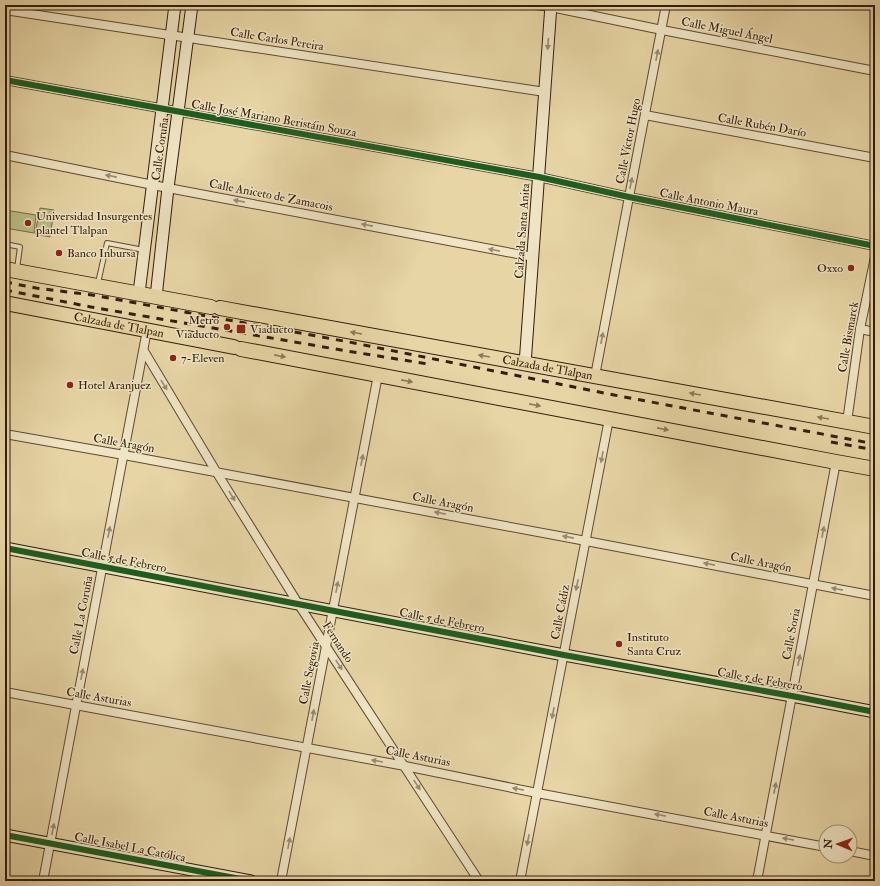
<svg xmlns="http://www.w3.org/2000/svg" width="880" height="886" font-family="'IM FELL Double Pica',serif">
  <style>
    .green { fill: #b8bd85; stroke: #766c47 }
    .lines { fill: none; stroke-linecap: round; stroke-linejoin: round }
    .lane-casing { stroke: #604a30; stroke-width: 6 }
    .street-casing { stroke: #604a30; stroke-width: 10 }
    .secondary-casing { stroke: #331c09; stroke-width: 13 }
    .highway-casing { stroke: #331c09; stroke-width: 16 }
    .lane { stroke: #efe4c4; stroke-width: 4 }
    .street { stroke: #efe4c4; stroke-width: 8 }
    .secondary { stroke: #efe4c4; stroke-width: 11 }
    .highway { stroke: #e7d5a5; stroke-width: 14 }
    .rail { stroke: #331c09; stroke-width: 3; stroke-dasharray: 7 7; stroke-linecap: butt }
    .cycleway-casing { stroke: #efe4c4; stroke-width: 8 }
    .cycleway { stroke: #1b5e20; stroke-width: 6 }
    .oneway { fill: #9a8a70 }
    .oneway2 { fill: #8d7857 }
    .poi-dot { fill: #8f2418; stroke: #efe4c4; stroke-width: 1.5 }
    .labels { text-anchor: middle; stroke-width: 3; stroke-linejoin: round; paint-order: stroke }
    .street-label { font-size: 12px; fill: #331c09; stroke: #efe4c4 }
    .poi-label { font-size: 12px; fill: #331c09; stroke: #efe4c4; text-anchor: start }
  </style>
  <rect width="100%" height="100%" fill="#e7d5a5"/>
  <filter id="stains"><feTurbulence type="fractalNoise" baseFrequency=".005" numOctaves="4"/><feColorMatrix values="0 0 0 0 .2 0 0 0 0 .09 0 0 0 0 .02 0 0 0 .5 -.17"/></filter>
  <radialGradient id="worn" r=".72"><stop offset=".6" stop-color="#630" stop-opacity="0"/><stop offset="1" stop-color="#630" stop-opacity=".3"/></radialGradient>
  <g class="green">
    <polygon points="40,208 54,210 50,237 35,234"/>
    <polygon points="5,210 36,215 34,233 5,228"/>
  </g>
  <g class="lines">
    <defs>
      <g id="lane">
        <polyline points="5,244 20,247 17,269"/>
        <polyline points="98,283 107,243 144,250"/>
      </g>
      <g id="street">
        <polyline points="536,5 551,7 662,30 875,71"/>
        <polyline points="5,10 545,92"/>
        <polyline points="5,80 539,177 629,197 875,246"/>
        <polyline points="645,115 875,158"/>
        <polyline points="5,155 168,188 533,257"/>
        <polyline points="860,329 875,332"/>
        <polyline points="144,351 217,473 299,605 479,881"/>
        <polyline points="595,376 629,197 666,5"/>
        <polyline points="847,422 860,329 875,257"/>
        <polyline points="5,434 124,455 586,541 875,596"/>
        <polyline points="5,692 405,766 537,793 826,847"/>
        <polyline points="850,851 875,856"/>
        <polyline points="43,881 147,330"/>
        <polyline points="281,881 378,375"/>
        <polyline points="520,881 609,419"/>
        <polyline points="757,881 836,462"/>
      </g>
      <g id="secondary">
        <polyline points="139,293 175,5"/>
        <polyline points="156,297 168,188 192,5"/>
        <polyline points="525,364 551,5"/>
        <polyline points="5,548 564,655 792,696 875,712"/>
        <polyline points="5,835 251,881"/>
      </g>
      <g id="highway">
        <polyline points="5,269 211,307"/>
        <path id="s1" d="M5 303 234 347"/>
        <path id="s2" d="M220 308 875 427"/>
        <polyline points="241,349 836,462 875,469"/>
      </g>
    </defs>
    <use href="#lane" class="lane-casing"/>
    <use href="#street" class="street-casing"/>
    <use href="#secondary" class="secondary-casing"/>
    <use href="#highway" class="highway-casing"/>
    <use href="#lane" class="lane"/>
    <use href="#street" class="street"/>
    <use href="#secondary" class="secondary"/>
    <use href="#highway" class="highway"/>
    <g class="rail">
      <polyline points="5,282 36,288 92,295 349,342 614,395 875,444"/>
      <polyline points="5,290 91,307 347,351 428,364"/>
      <polyline points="831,442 875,450"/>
    </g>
    <defs>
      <g id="cycleway">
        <polyline points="5,80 539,177 629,197 875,246"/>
        <polyline points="5,548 564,655 792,696 875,712"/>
        <polyline points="5,835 251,881"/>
      </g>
    </defs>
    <use href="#cycleway" class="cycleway-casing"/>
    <use href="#cycleway" class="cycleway"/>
  </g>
  <defs><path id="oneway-solid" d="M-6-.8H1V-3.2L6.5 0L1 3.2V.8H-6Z"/></defs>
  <g class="oneway">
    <use href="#oneway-solid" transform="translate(548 44) rotate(94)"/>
    <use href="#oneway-solid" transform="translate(657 55) rotate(-79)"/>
    <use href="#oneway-solid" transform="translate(111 176) rotate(-169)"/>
    <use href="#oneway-solid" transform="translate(631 183) rotate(-79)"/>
    <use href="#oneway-solid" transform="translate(239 201) rotate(-169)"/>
    <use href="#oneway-solid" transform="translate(367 225) rotate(-169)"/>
    <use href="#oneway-solid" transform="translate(494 250) rotate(-169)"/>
    <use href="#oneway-solid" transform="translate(602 338) rotate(-79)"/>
    <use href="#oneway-solid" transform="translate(164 385) rotate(59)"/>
    <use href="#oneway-solid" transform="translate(602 457) rotate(101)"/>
    <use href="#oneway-solid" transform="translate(362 460) rotate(-79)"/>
    <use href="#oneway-solid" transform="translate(232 496) rotate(58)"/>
    <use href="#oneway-solid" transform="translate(440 513) rotate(-169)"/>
    <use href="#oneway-solid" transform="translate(109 532) rotate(-79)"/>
    <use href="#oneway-solid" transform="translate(823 532) rotate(-79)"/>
    <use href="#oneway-solid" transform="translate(568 537) rotate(-169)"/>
    <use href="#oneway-solid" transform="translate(709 564) rotate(-169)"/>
    <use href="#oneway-solid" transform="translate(577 585) rotate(101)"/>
    <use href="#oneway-solid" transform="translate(337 587) rotate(-79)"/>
    <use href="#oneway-solid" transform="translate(837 589) rotate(-169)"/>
    <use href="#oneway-solid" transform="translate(799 660) rotate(-79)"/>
    <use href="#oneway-solid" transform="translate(339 665) rotate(57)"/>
    <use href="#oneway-solid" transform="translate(82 674) rotate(-79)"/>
    <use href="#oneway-solid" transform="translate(553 713) rotate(101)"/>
    <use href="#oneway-solid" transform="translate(313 715) rotate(-79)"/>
    <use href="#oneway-solid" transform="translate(377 761) rotate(-170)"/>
    <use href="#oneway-solid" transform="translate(417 785) rotate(57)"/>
    <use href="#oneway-solid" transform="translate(775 788) rotate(-79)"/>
    <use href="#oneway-solid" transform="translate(518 789) rotate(-169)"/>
    <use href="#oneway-solid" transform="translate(660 815) rotate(-169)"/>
    <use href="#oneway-solid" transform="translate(53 829) rotate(-79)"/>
    <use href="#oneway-solid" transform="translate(788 839) rotate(-169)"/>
    <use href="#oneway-solid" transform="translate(528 840) rotate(101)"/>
    <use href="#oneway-solid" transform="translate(289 843) rotate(-79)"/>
  </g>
  <g class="oneway2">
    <use href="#oneway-solid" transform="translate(356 333) rotate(-170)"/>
    <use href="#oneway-solid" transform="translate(280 356) rotate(11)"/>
    <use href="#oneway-solid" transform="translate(484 356) rotate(-170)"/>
    <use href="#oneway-solid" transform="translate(407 381) rotate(11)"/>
    <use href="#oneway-solid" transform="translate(695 394) rotate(-170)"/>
    <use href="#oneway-solid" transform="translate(535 405) rotate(11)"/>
    <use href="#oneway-solid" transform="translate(823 418) rotate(-170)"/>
    <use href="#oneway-solid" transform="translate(663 429) rotate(11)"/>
  </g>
  <g class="poi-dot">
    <circle cx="28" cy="223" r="4"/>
    <circle cx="59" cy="253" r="4"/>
    <circle cx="851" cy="268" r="4"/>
    <circle cx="227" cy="327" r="4"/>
    <rect x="236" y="324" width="10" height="10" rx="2"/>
    <circle cx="173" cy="358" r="4"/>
    <circle cx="70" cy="385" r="4"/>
    <circle cx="619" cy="644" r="4"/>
  </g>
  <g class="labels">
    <g class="street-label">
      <text transform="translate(727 30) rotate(11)" y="4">Calle Miguel Ángel</text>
      <text transform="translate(277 39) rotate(9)" y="4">Calle Carlos Pereira</text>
      <text transform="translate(274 118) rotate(10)" y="4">Calle José Mariano Beristáin Souza</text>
      <text transform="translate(762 125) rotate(10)" y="4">Calle Rubén Darío</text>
      <text transform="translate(628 141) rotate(-79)" y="4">Calle Víctor Hugo</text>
      <text transform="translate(160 149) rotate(-82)" y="4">Calle Coruña</text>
      <text transform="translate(271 195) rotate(11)" y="4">Calle Aniceto de Zamacois</text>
      <text transform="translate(709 202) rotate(11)" y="4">Calle Antonio Maura</text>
      <text transform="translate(522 231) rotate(-86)" y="4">Calzada Santa Anita</text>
      <text dy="4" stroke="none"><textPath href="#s1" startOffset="116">Calzada de Tlalpan</textPath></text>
      <text transform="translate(848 337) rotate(-80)" y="4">Calle Bismarck</text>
      <text dy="4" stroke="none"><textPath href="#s2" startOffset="333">Calzada de Tlalpan</textPath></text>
      <text transform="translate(124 443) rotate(10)" y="4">Calle Aragón</text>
      <text transform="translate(443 502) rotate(11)" y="4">Calle Aragón</text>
      <text transform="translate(124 560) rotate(11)" y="4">Calle 5 de Febrero</text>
      <text transform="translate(761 562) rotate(11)" y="4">Calle Aragón</text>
      <text transform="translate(560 612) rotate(-79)" y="4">Calle Cádiz</text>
      <text transform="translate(81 615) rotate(-79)" y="4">Calle La Coruña</text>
      <text transform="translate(442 620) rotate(11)" y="4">Calle 5 de Febrero</text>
      <text transform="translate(791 634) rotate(-79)" y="4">Calle Soria</text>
      <text transform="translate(338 642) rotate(57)" y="4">Fernando</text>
      <text transform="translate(309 673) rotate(-79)" y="4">Calle Segovia</text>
      <text transform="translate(760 679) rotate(10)" y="4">Calle 5 de Febrero</text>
      <text transform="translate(99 697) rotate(10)" y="4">Calle Asturias</text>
      <text transform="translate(418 756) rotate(11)" y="4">Calle Asturias</text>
      <text transform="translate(736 817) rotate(11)" y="4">Calle Asturias</text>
      <text transform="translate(130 847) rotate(11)" y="4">Calle Isabel La Católica</text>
    </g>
    <g class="poi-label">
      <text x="36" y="220">Universidad Insurgentes<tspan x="36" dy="14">plantel Tlalpan</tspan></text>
      <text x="67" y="257">Banco Inbursa</text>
      <text x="843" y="272" text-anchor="end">Oxxo</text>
      <text x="219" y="324" text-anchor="end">Metro<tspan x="219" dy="14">Viaducto</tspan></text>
      <text x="250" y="333">Viaducto</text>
      <text x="181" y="362">7-Eleven</text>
      <text x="78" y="389">Hotel Aranjuez</text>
      <text x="627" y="641">Instituto<tspan x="627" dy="14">Santa Cruz</tspan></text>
    </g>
  </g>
  <rect width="880" height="886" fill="none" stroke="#e7d5a5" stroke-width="20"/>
  <rect x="6" y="6" width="868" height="874" fill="none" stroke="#331c09" stroke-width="2"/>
  <rect x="10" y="10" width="860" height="866" fill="none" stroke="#331c09"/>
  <g transform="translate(838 844) rotate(272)"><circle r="19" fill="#efe4c4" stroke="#a49479"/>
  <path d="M0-3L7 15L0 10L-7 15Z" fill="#8f2418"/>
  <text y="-6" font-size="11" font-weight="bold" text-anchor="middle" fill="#331c09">N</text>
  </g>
  <rect width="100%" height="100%" filter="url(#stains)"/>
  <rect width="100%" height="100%" fill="url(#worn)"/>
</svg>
